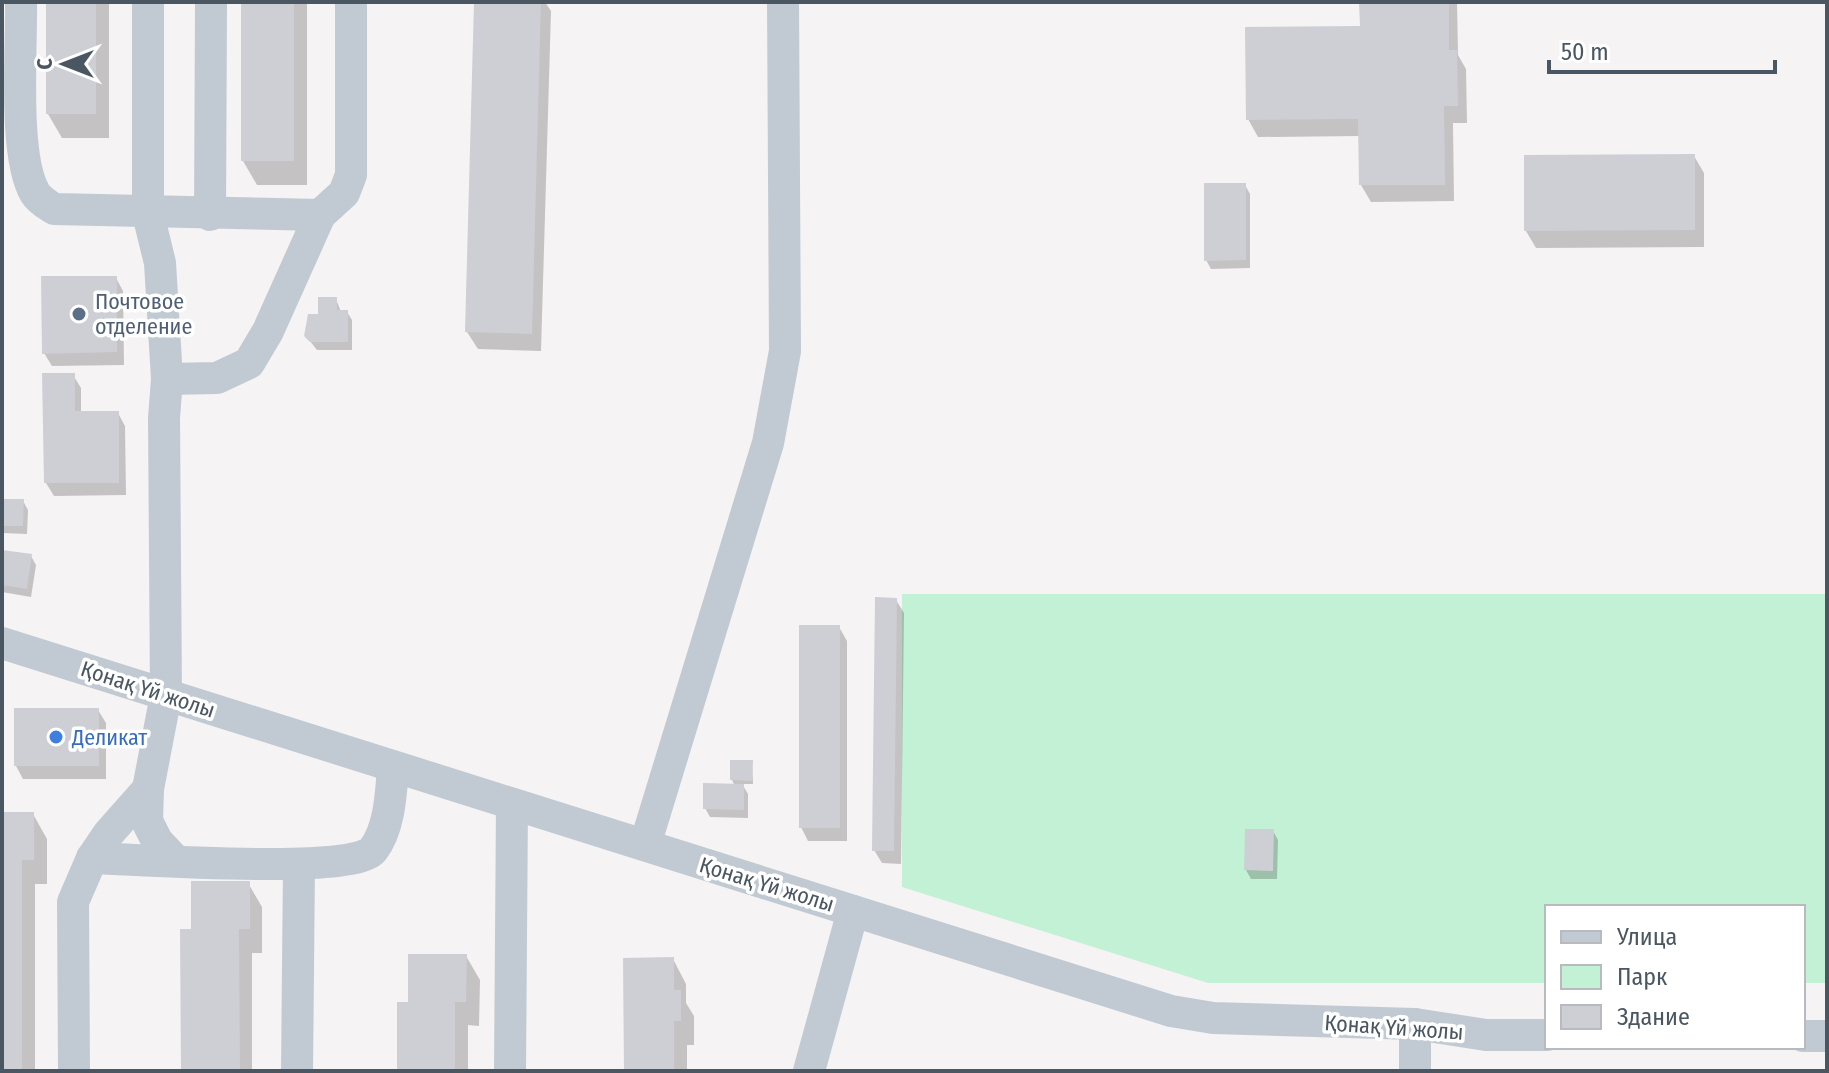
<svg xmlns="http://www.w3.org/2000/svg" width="1829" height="1073" font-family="'Fira Sans Condensed',sans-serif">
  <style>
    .green { fill: #c3f1d5 }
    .shadow { fill: #0003 }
    .building { fill: #cdcfd5 }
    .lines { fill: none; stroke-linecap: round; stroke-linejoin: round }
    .minor { stroke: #c1cad2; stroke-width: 32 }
    .service-dot { fill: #5c6f8a; stroke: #fff; stroke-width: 3 }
    .shop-dot { fill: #3f7fe0; stroke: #fff; stroke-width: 3 }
    .labels { text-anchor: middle; stroke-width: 7; stroke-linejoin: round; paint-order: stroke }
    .service-label { font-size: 22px; fill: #4e5e75; stroke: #fff; text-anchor: start }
    .street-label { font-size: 22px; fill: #4a5661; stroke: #fff }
    .shop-label { font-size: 22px; fill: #366cbe; stroke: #fff; text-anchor: start }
  </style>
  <rect width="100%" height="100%" fill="#f5f3f3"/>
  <polygon class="green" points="902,594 1827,594 1827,983 1803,983 1803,907 1547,907 1547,983 1208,983 902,887"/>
  <g class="shadow">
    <polygon points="48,2 109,2 109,138 62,138 48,114"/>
    <polygon points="243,2 307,2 307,185 257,185 243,161"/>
    <polygon points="476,2 545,2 551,11 541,351 478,349 467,332"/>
    <polygon points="1361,2 1457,2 1458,55 1466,69 1467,123 1453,123 1454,201 1371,202 1361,185 1360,136 1258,137 1248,119 1362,28"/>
    <polygon points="1694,156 1704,173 1704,247 1536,248 1526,231"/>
    <polygon points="1245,185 1250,194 1250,268 1211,269 1206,260"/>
    <polygon points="116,278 123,291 124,365 52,366 44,353"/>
    <polygon points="336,299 341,312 347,312 352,320 352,350 317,350 306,336"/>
    <polygon points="73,375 81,388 81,413 118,413 125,426 126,495 54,496 46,483"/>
    <polygon points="2,501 23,501 28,510 27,534 2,533"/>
    <polygon points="2,552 31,556 36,565 31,597 2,592"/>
    <polygon points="896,600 904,613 901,864 882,863 874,850"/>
    <polygon points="839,627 847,641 847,841 808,841 801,827"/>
    <polygon points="98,710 106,723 106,779 23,779 16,766"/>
    <polygon points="752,762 753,784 742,784 748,794 748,818 710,817 705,808 735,786 732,780"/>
    <polygon points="2,814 33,814 47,839 47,884 35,884 35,1071 2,1071"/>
    <polygon points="1273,831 1278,840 1277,879 1251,879 1246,870"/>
    <polygon points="248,883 262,907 262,953 252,953 252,1071 183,1071 193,931"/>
    <polygon points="466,956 480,980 479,1026 468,1025 468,1071 399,1071 410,1004"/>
    <polygon points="673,959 686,984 686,1003 694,1016 694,1045 687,1045 687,1071 626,1071"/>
  </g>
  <g class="building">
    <rect x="46" y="2" width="50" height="112"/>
    <rect x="241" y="2" width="53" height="159"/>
    <polygon points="474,2 541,2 532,334 465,332"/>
    <polygon points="1359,2 1449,2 1449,50 1457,50 1458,106 1444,106 1445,185 1359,185 1358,119 1246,120 1245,27 1360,26"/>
    <polygon points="1695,154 1695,230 1524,231 1524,155"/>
    <polygon points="1204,183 1246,183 1246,260 1204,261"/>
    <polygon points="41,276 117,276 117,352 42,354"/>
    <polygon points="318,297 337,297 337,310 348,310 348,342 310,342 304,336 308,314 318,314"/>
    <polygon points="42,373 75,373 75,411 119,411 119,483 44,483"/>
    <polygon points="2,499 24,499 23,526 2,526"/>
    <polygon points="2,550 32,554 27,589 2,585"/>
    <polygon points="875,597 897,598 894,851 872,851"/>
    <rect x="799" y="625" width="41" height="203"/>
    <rect x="14" y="708" width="85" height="58"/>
    <polygon points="730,760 753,760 752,781 730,780"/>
    <polygon points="703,783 744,784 744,810 703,809"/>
    <polygon points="2,812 34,812 34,860 22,860 22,1071 2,1071"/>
    <polygon points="1245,829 1274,829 1273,871 1244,870"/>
    <polygon points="191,881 250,881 250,929 239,929 240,1071 181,1071 180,929 191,929"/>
    <polygon points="408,954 467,954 466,1002 455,1002 455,1071 397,1071 397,1002 408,1002"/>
    <polygon points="674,957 674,990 681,990 681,1021 674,1021 674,1071 624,1071 623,958"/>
  </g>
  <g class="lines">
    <g class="minor">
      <path d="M21 2C22 48 13 156 35 193 39 200 48 205 54 209L320 215 344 193 351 175V2"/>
      <polyline points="148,2 148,214 160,263 167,379 164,418 166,695 148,789 147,821 157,841 175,860"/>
      <polyline points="210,215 211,2"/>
      <polyline points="167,379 217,378 249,363 268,331 320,215"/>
      <polyline points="2,643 1171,1011 1213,1018 1415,1024 1486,1035 1547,1035"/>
      <polyline points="645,845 768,443 785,351 783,2"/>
      <path d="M92 858C133 859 355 875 373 850 390 828 391 793 393 767"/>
      <polyline points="1415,1024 1415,1071"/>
      <polyline points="1803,1036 1827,1036"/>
      <polyline points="74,1071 73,902 92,858 109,833 148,789"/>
      <polyline points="297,1071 299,864"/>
      <polyline points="510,1071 512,804"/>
      <polyline points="809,1071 853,911"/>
    </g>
  </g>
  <circle class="service-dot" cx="79" cy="314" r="8"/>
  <circle class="shop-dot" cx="56" cy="737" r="8"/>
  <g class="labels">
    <g class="service-label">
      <text x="95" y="309">Почтовое<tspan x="95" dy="25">отделение</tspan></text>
    </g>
    <g class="street-label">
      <text transform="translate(148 689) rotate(18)" y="8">Қонақ Үй жолы</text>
      <text transform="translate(767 884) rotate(17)" y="8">Қонақ Үй жолы</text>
      <text transform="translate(1394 1027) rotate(4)" y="8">Қонақ Үй жолы</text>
    </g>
    <g class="shop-label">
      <text x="72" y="745">Деликат</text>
    </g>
  </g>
  <rect width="1829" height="1073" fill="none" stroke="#4a5661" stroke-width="8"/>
  <rect x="1545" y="905" width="260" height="144" fill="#ffffff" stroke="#b7bbc0" stroke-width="2"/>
  <rect x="1561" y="931" width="40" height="12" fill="#c1cad2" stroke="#b7bbc0" stroke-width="2"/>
  <text x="1617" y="945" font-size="24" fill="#4a5661">Улица</text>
  <rect x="1561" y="965" width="40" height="24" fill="#c3f1d5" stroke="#b7bbc0" stroke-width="2"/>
  <text x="1617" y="985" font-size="24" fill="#4a5661">Парк</text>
  <rect x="1561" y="1005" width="40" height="24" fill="#cdcfd5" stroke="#b7bbc0" stroke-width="2"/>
  <text x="1617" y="1025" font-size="24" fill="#4a5661">Здание</text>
  <g transform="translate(64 64) rotate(270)" stroke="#ffffff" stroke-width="6" paint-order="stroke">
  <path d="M0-6L14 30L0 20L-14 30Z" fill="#4a5661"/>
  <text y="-12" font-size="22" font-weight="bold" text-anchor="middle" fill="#4a5661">С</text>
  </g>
  <path d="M1549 60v12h226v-12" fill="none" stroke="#4a5661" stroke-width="4"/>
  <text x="1561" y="60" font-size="24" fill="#4a5661" stroke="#ffffff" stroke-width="6" paint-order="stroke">50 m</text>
</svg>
